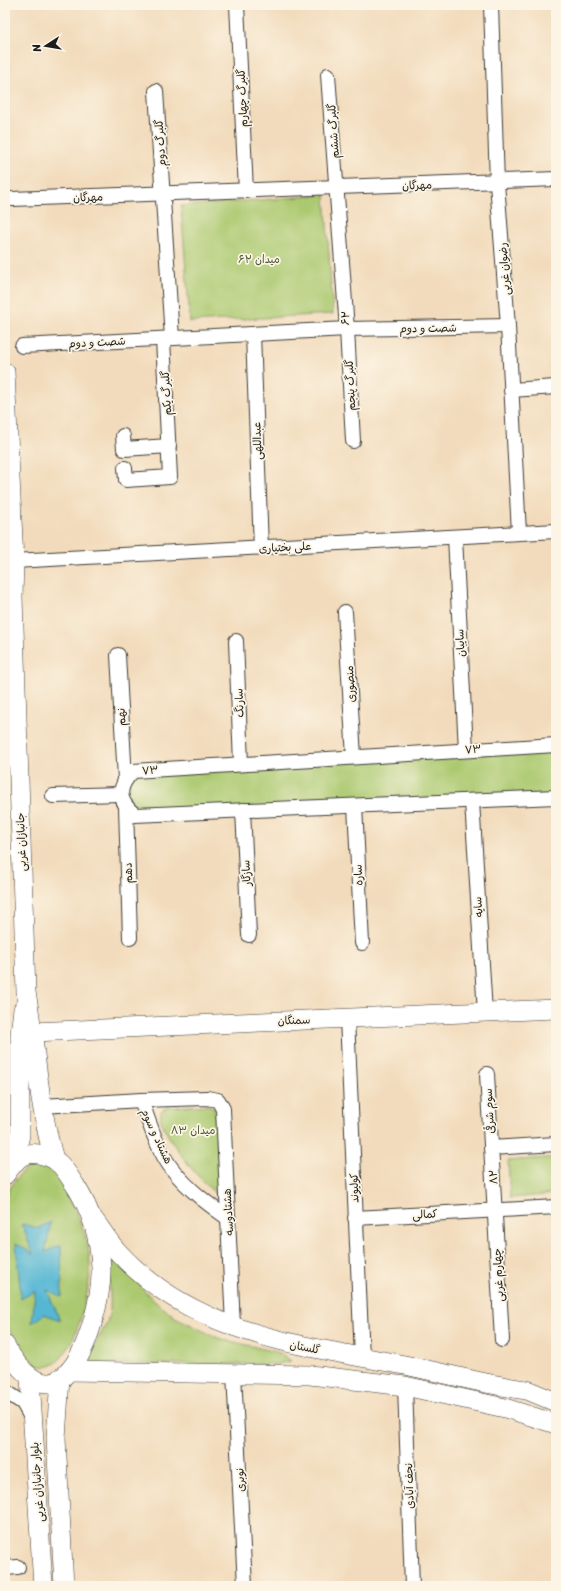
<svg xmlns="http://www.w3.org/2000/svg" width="561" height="1591" font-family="Sriracha,'Playpen Sans Arabic',sans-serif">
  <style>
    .green { fill: #abc970; stroke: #647246 }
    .water { fill: #55b7d4; stroke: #386a78 }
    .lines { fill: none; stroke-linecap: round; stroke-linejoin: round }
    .minor-casing { stroke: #3c3934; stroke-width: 16 }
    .secondary-casing { stroke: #3c3934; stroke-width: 20 }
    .minor { stroke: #fff; stroke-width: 14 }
    .secondary { stroke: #fff; stroke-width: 19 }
    .labels { text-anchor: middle; stroke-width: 3.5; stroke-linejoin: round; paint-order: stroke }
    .street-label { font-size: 11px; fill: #1c1c1c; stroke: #fcf5e5 }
    .park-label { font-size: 11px; fill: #4e5939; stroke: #fcf5e5 }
  </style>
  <rect width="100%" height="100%" fill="#fcf5e5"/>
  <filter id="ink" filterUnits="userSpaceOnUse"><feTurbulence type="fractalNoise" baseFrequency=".025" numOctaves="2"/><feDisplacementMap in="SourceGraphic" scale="8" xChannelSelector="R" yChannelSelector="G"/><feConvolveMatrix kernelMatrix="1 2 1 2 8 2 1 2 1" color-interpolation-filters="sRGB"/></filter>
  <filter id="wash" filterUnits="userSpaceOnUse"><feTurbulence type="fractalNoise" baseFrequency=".012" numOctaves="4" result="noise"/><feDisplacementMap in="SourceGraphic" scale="16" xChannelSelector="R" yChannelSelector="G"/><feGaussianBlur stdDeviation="0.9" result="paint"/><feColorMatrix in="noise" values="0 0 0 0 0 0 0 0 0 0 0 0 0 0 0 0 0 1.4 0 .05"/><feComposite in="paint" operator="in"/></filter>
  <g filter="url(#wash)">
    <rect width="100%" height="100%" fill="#f2dbbc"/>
    <g class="green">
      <polygon points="325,195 333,314 190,322 181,206"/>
      <polygon points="556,745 556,797 135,815 126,807 125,779 133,771"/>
      <path d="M208 1105 214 1108 216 1118 220 1187 218 1195C202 1185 166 1138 161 1121 160 1118 161 1114 161 1111L167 1107Z"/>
      <polygon points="556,1157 556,1194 510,1198 508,1161"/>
      <path d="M32 1164C54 1164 62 1181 71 1200 80 1221 90 1242 90 1266 91 1297 62 1411 21 1348 15 1340 7 1328 5 1319 3 1307 5 1294 5 1282 5 1254 5 1226 5 1197 12 1183 19 1173 32 1164Z"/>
      <path d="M111 1260 119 1262 153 1300 175 1317 218 1338 280 1353 291 1361 278 1364H96L90 1360C90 1344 106 1332 109 1315 113 1297 106 1278 111 1260Z"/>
    </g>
    <polygon class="water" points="51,1222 45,1252 61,1245 62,1297 47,1290 60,1320 44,1314 32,1323 35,1291 21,1299 16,1243 33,1254 22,1224 38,1228"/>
  </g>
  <g filter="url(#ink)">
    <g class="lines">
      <defs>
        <g id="minor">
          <polyline points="237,5 246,191"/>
          <polyline points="491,5 497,183 508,326 519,533"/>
          <polyline points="328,75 347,329 353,441"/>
          <polyline points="156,91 172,338"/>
          <polyline points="12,199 556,179"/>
          <polyline points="253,334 261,548"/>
          <polyline points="22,346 347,329 508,326"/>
          <polyline points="511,390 556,387"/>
          <polyline points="123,436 124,449 169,446"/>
          <polyline points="125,468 126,480 170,477 163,339"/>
          <polyline points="455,537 466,750"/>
          <polyline points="14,561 556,531"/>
          <polyline points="345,612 354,757"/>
          <polyline points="236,641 241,764"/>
          <polyline points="118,655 125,779"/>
          <path d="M556 745 133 771C117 787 117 800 135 815L556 797"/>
          <polyline points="53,796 120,794"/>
          <polyline points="472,801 485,1013"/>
          <polyline points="355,806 362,943"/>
          <polyline points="126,807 130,938"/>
          <polyline points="243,810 249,935"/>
          <polyline points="347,1018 362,1357"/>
          <polyline points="487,1074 502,1340"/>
          <path d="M141 1100C149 1122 158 1152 173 1170 189 1190 208 1204 229 1219"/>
          <polyline points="42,1106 141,1100 207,1098 218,1100 223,1109 233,1326"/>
          <polyline points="491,1148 556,1144"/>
          <polyline points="355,1218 556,1207"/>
          <polyline points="234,1374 245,1586"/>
          <polyline points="405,1386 412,1586"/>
          <polyline points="5,1391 23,1403 32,1419"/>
          <polyline points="5,1568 18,1567"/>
        </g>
        <g id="secondary">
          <path d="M5 372 14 561 13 597 26 992C36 1047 38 1104 54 1159"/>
          <polyline points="33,1032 556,1009"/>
          <polyline points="14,1161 20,1135 20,1034 23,1009"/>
          <path d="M5 1175C18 1156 26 1148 49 1157 61 1161 68 1175 75 1185 91 1210 100 1239 101 1268 102 1296 88 1350 69 1371 44 1401 17 1368 5 1345"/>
          <path d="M91 1216C100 1227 108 1241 118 1252 192 1333 298 1345 399 1364 442 1372 484 1385 527 1390L556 1402"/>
          <polyline points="69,1371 310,1375 405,1386 505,1408 556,1424"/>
          <polyline points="30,1378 43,1586"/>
          <polyline points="60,1378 56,1438 64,1586"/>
        </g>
      </defs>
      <use href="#minor" class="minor-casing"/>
      <use href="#secondary" class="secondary-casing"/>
      <use href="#minor" class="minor"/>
      <use href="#secondary" class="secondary"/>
    </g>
  </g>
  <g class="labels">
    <g class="street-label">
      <text transform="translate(242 98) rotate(-93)" y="4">گلبرگ چهارم</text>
      <text transform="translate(333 131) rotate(-94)" y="4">گلبرگ ششم</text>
      <text transform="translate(160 143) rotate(-94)" y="4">گلبرگ دوم</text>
      <text transform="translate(417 185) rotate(-2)" y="4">مهرگان</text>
      <text transform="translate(88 197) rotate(-2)" y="4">مهرگان</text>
      <text transform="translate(504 269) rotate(-94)" y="4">رضوان غربی</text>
      <text transform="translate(345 318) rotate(-88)" y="4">۶۲</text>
      <text transform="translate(428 328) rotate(-1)" y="4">شصت و دوم</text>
      <text transform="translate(97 342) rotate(-3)" y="4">شصت و دوم</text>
      <text transform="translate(350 385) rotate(-93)" y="4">گلبرگ پنجم</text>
      <text transform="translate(166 393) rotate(-93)" y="4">گلبرگ یکم</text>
      <text transform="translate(257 441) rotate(-92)" y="4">عبداللهی</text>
      <text transform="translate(285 547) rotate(-3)" y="4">علی بختیاری</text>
      <text transform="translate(460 643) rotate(-93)" y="4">سایبان</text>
      <text transform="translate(350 684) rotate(-93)" y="4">منصوری</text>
      <text transform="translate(239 703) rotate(-92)" y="4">سارنگ</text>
      <text transform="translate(121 717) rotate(-93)" y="4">نهم</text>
      <text transform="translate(473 749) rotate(-3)" y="4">۷۳</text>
      <text transform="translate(150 770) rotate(-4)" y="4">۷۳</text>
      <text transform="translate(21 842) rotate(-92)" y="4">جانبازان غربی</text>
      <text transform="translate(128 873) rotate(-92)" y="4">دهم</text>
      <text transform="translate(246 873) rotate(-93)" y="4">سازگار</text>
      <text transform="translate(358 875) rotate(-93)" y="4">ساره</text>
      <text transform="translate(478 907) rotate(-94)" y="4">سایه</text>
      <text transform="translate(294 1020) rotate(-2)" y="4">سمنگان</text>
      <text transform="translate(489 1111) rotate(-93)" y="4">سوم شرقی</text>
      <text transform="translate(157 1136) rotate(65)" y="4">هشتاد و سوم</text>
      <text transform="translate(493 1177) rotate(-93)" y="4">۸۲</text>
      <text transform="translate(354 1188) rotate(-92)" y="4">کولیوند</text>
      <text transform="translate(228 1212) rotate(-93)" y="4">هشتادوسه</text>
      <text transform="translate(425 1214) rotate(-3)" y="4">کمالی</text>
      <text transform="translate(498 1275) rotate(-93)" y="4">چهارم غربی</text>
      <text transform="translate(305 1347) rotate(11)" y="4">گلستان</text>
      <text transform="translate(240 1480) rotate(-93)" y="4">نوبری</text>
      <text transform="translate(37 1482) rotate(-94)" y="4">بلوار جانبازان غربی</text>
      <text transform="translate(409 1486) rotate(-92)" y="4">نجف آبادی</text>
    </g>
    <g class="park-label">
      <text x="259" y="263">میدان ۶۲</text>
      <text x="193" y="1134">میدان ۸۳</text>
    </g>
  </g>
  <rect width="561" height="1591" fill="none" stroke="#fcf5e5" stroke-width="20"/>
  <g transform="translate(46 46) rotate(258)" stroke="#fcf5e5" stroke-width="3" paint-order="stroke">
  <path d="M0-3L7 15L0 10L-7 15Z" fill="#1c1c1c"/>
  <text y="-6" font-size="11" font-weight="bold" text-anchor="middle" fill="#1c1c1c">N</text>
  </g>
</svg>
